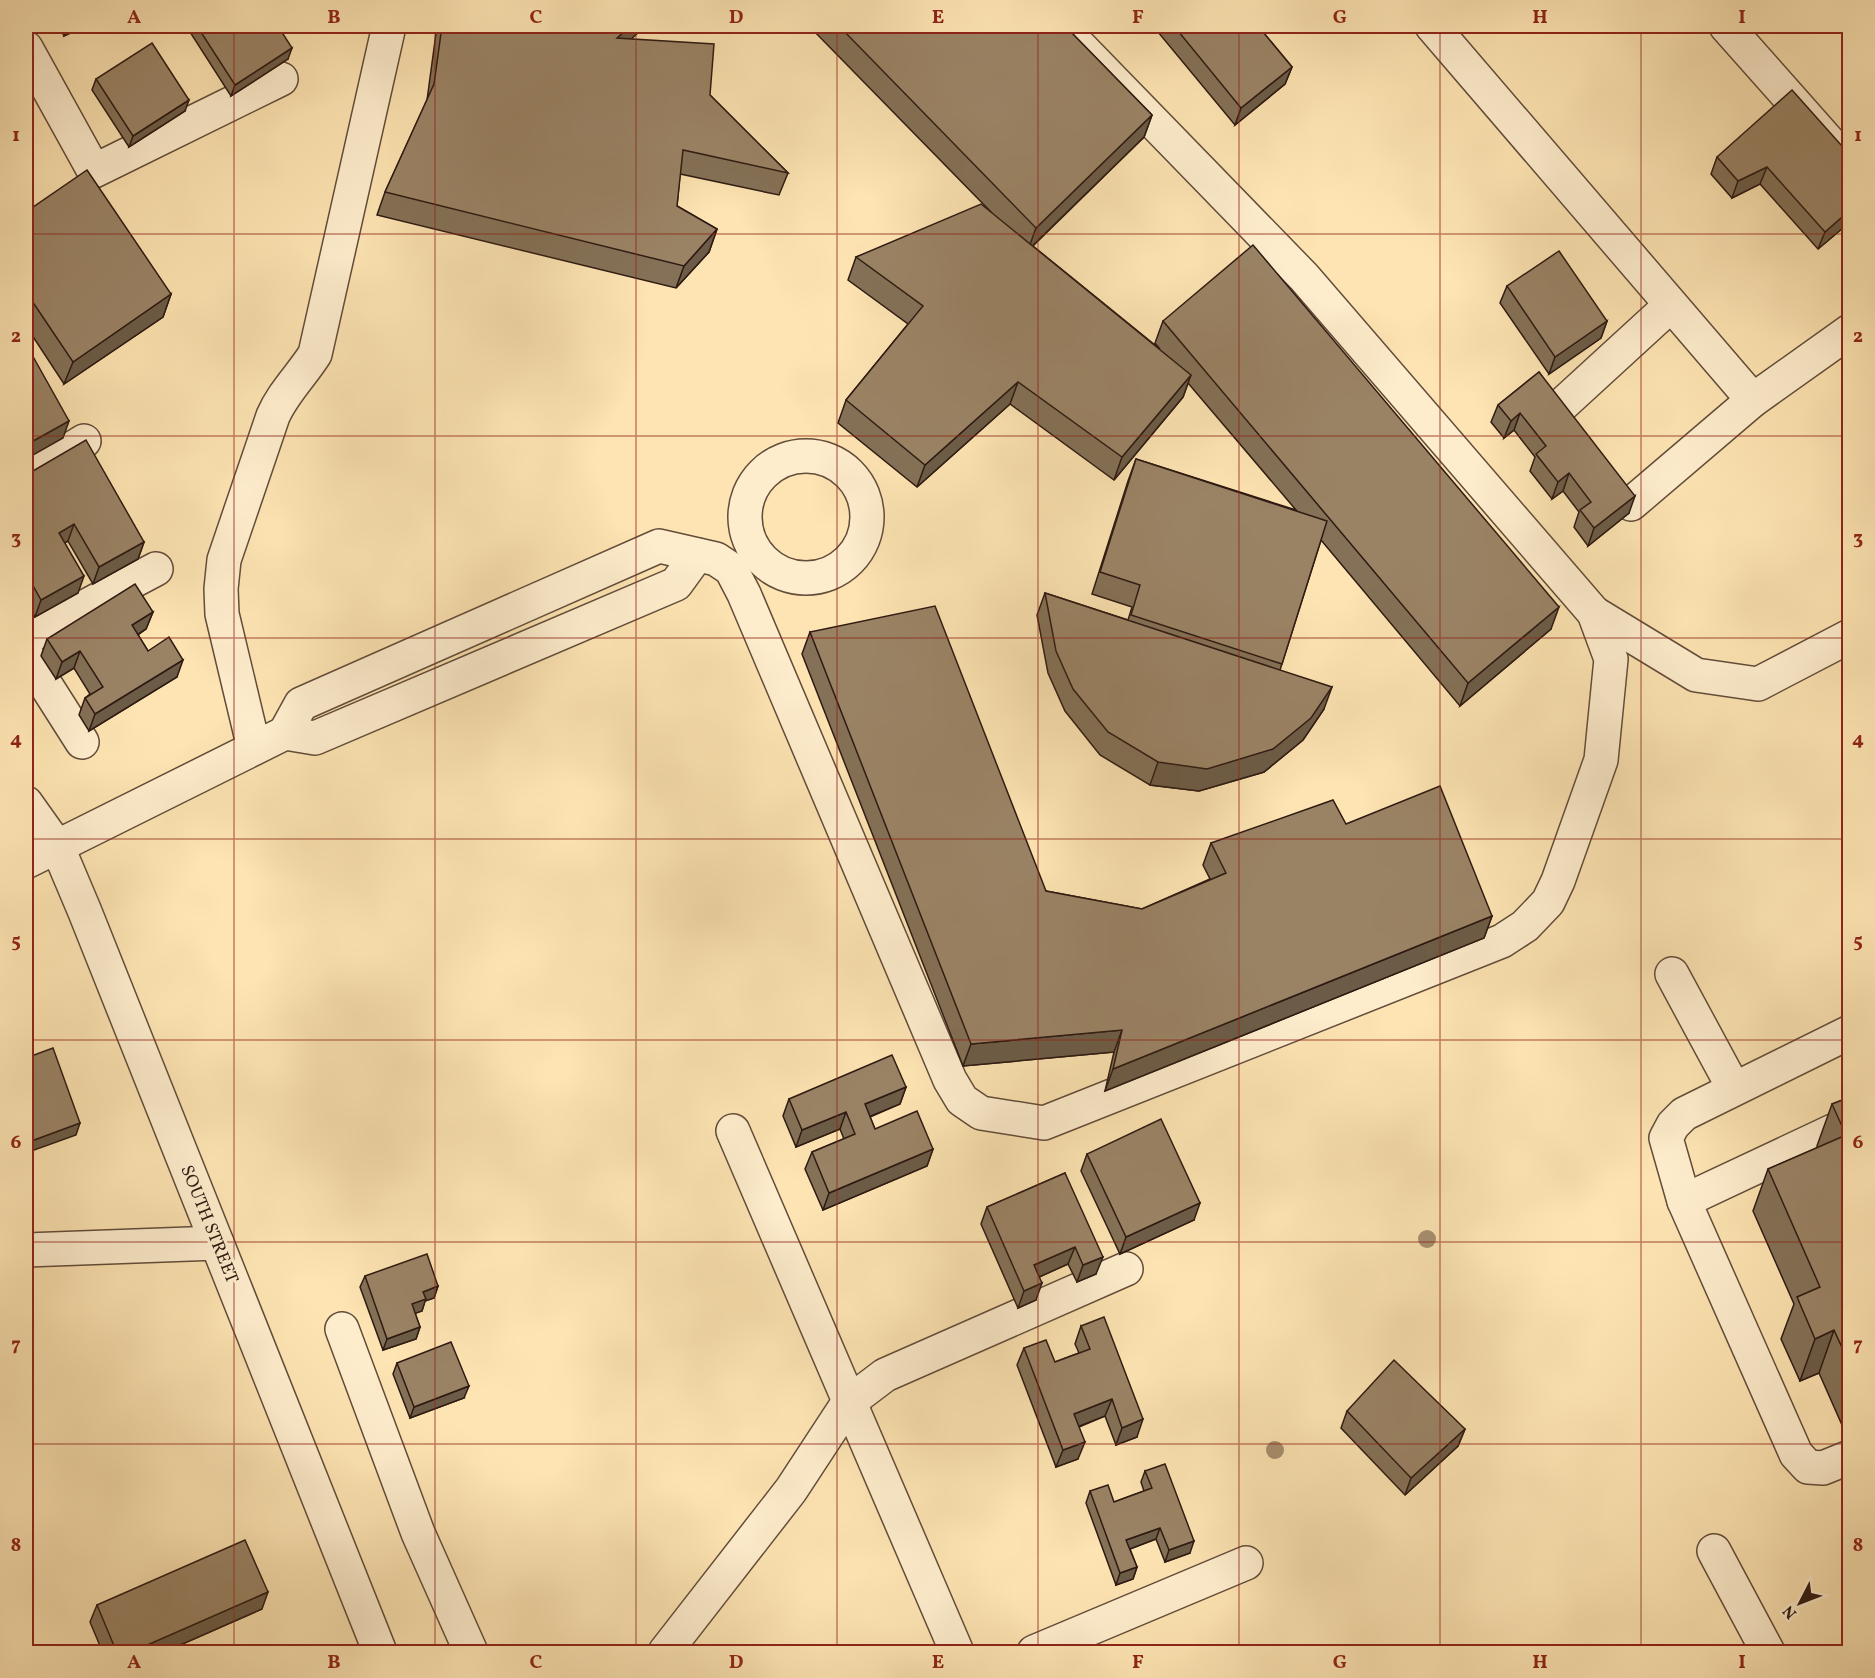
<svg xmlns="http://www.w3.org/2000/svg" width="1875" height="1678" font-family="Vollkorn,serif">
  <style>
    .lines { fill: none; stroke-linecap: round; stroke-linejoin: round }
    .minor-casing { stroke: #624c3a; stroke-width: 36 }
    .minor { stroke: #feedcd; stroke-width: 33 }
    .tree { fill: #a89070 }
    .wall { fill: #847157; stroke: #2e1a12; stroke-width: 1.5 }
    .shaded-wall { fill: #6c5c47; stroke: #2e1a12; stroke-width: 1.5 }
    .building { fill: #9a8365; stroke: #2e1a12; stroke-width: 1.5 }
    .grid { fill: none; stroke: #8f2418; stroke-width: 1.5; stroke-opacity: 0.55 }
    .labels { text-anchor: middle; stroke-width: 6; stroke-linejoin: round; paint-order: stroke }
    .street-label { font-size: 18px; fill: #2e1a12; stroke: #feedcd }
    .neatline { fill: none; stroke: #8f2418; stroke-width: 2 }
    .grid-label { font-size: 20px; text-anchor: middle; font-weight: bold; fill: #8f2418 }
  </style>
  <rect width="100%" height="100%" fill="#fde4b2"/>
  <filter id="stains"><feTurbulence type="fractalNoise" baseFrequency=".00333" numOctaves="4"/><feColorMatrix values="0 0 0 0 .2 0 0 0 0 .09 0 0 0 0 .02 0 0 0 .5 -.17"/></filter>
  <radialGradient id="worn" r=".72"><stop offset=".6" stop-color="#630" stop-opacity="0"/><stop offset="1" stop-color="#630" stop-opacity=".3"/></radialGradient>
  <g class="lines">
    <defs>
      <g id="minor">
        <polyline points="1432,26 1753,400"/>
        <polyline points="1726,26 1850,166"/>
        <polyline points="26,48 94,171 281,79"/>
        <polyline points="1563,404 1671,305"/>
        <circle cx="806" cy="517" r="61"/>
        <polyline points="26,477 84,441"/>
        <polyline points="1631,504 1753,400 1850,331"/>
        <polyline points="1594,613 1696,675 1758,684 1850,636"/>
        <polyline points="26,638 156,569"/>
        <polyline points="26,654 82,742"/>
        <polyline points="285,733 301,704 659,546 716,559 731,569 744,594 950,1080 962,1100 981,1113 1044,1123 1502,941 1525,926 1548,902 1558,881 1601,760 1611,659 1594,613 1304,277 1060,26"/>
        <path d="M254 748 222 614 221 589 224 560 273 416C283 393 301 376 315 354L389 26"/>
        <polyline points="26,803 58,848 85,912 380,1652"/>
        <polyline points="26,862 285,733 315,738 676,584 697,555"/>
        <polyline points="1672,974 1733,1087"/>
        <polyline points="1850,1032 1684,1114 1673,1125 1666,1138 1684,1201 1796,1454 1808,1467 1823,1468 1850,1457"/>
        <polyline points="733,1131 957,1652"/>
        <polyline points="1684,1201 1850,1123"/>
        <polyline points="26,1250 217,1243"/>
        <polyline points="342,1329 418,1533 471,1652"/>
        <polyline points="1714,1551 1768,1652"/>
        <polyline points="665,1652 791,1490 848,1403 885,1375 1126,1269"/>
        <polyline points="1034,1652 1246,1563"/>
      </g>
    </defs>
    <use href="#minor" class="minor-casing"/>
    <use href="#minor" class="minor"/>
  </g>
  <g class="tree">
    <circle cx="1427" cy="1239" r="9"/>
    <circle cx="1275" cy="1450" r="9"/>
  </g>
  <g class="wall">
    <polygon points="59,26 85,26 64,36"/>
    <polygon points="193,26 278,26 288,59 231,96 190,32"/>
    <polygon points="437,26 645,26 631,39 710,95 788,173 779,195 680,174 677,206 717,229 709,252 676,288 377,215 385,192 427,100"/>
    <polygon points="809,26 1065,26 1152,115 1144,137 1033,246 1160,349 1155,343 1163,321 1551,629 1460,706 1321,540 1280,670 1324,709 1303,740 1264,772 1199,791 1150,785 1100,755 1065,711 1048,673 1037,615 1045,593 1128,620 1132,607 1092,594 1128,481 1136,459 1296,510 1188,383 1183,397 1114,480 1010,404 917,487 838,423 846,400 908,324 848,280 856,257 991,212"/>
    <polygon points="1153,26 1258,26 1292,67 1285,84 1235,125"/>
    <polygon points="96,79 185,111 129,147 92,90"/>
    <polygon points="1850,155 1850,222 1818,249 1760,184 1732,198 1711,174 1717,157"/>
    <polygon points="26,212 171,294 163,317 64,384 26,326"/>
    <polygon points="1507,286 1607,321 1601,338 1549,374 1500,303"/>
    <polygon points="1539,372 1629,513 1588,546 1574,527 1579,512 1563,491 1552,499 1530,471 1535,457 1514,430 1504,438 1491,422 1498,405"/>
    <polygon points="26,475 144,542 138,559 93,584 68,541 65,543 78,593 35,617 26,601"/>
    <polygon points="153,612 146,629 138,635 148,651 177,677 89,731 79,715 85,698 90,694 74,668 56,679 41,656 47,639"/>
    <polygon points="810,632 1046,891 1142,909 1210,879 1203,865 1211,843 1346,824 1492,916 1484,938 1105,1091 1114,1052 963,1066 802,654"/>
    <polygon points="906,1087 900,1104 870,1117 875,1129 933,1149 927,1166 823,1210 805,1169 812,1152 844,1139 840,1129 796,1147 783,1116 789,1099"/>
    <polygon points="1850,1097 1850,1422 1842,1425 1819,1373 1800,1381 1781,1339 1794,1304 1753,1211 1768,1169 1817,1148 1817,1146 1832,1104"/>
    <polygon points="1087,1154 1194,1220 1120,1254 1081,1171"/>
    <polygon points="1065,1173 1096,1274 1077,1282 1068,1264 1039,1277 1036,1300 1018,1308 981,1224 987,1207"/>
    <polygon points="365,1276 438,1286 434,1298 425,1301 422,1311 415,1313 420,1327 416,1339 383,1350 360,1287"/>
    <polygon points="1081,1326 1137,1437 1116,1445 1105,1416 1079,1427 1078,1459 1056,1467 1017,1365 1024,1348 1055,1362 1079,1353 1075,1344"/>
    <polygon points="397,1363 464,1398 410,1418 393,1374"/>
    <polygon points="1347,1411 1465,1429 1458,1446 1405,1495 1341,1428"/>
    <polygon points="1145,1471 1190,1553 1165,1562 1156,1539 1130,1549 1137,1567 1133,1579 1116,1585 1086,1503 1090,1491 1114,1502 1144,1491 1141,1482"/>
    <polygon points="97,1605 262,1609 162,1653 103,1653 90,1622"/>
  </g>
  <g class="shaded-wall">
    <polygon points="68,26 85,26 64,36"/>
    <polygon points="630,26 645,26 609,60 617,38"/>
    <polygon points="292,48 288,59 231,96 235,85"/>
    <polygon points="1292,67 1285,84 1235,125 1241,108"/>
    <polygon points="189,100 185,111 129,147 133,136"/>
    <polygon points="1152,115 1144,137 1028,250 1036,228"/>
    <polygon points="1767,167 1760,184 1732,198 1738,181"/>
    <polygon points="1850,210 1850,222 1818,249 1825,232"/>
    <polygon points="717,229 709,252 676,288 684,266"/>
    <polygon points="171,294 163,317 64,384 73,362"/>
    <polygon points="1607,321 1601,338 1549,374 1555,357"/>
    <polygon points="1191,375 1183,397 1114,480 1122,457"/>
    <polygon points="1018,382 1010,404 917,487 925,465"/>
    <polygon points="1520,413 1514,430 1504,438 1511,421"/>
    <polygon points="69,421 63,438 26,459 26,445"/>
    <polygon points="1569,473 1563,491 1552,499 1558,482"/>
    <polygon points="1635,496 1629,513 1588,546 1594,528"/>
    <polygon points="74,524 68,541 53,550 59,533"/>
    <polygon points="144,542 138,559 93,584 99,567"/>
    <polygon points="84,576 78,593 35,617 41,600"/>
    <polygon points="1559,607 1551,629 1460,706 1468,683"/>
    <polygon points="153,612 146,629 126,642 132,625"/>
    <polygon points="80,651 74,668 56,679 62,662"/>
    <polygon points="183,660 177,677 89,731 95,714"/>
    <polygon points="1332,687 1324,709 1303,740 1264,772 1199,791 1150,785 1158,762"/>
    <polygon points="1492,916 1484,938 1105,1091 1113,1069"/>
    <polygon points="1122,1030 1114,1052 963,1066 971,1044"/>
    <polygon points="906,1087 900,1104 859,1121 865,1104"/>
    <polygon points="846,1112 840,1129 796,1147 802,1130"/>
    <polygon points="80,1123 76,1135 26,1153 26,1143"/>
    <polygon points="933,1149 927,1166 823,1210 829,1193"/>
    <polygon points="1200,1203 1194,1220 1120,1254 1126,1237"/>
    <polygon points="1075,1247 1068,1264 1028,1282 1034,1265"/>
    <polygon points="1103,1257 1096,1274 1077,1282 1083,1265"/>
    <polygon points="1042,1283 1036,1300 1018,1308 1024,1291"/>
    <polygon points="438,1286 434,1298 425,1301 422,1311 408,1316 412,1304 423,1292"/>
    <polygon points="420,1327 416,1339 383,1350 387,1339"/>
    <polygon points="1834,1330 1819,1373 1800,1381 1815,1339"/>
    <polygon points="469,1386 464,1398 410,1418 414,1407"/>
    <polygon points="1112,1399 1105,1416 1067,1431 1074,1414"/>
    <polygon points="1850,1406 1850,1422 1842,1425"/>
    <polygon points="1143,1419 1137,1437 1116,1445 1122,1428"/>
    <polygon points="1465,1429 1458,1446 1405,1495 1411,1478"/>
    <polygon points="1085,1442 1078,1459 1056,1467 1063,1450"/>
    <polygon points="1160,1528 1156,1539 1122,1552 1126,1540"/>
    <polygon points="1194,1541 1190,1553 1165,1562 1169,1550"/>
    <polygon points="1137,1567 1133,1579 1116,1585 1120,1573"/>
    <polygon points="268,1592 262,1609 162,1653 129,1653"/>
  </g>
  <g class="building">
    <polygon points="197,26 278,26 292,48 235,85"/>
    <polygon points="442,26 630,26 617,38 714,44 710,95 788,173 683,150 677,206 717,229 684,266 385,192 434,84"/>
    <polygon points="839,26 1065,26 1152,115 1036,228"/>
    <polygon points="1174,26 1258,26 1292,67 1241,108"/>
    <polygon points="152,43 189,100 133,136 96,79"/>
    <polygon points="1792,90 1850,155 1850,210 1825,232 1767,167 1738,181 1717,157"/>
    <polygon points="87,170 171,294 73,362 26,292 26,212"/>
    <polygon points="981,204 1191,375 1122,457 1018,382 925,465 846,400 923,306 856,257"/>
    <polygon points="1253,245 1559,607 1468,683 1163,321"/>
    <polygon points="1559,251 1607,321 1555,357 1507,286"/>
    <polygon points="26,344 69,421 26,445"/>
    <polygon points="1539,372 1635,496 1594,528 1580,510 1591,502 1569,473 1558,482 1536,454 1546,446 1520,413 1511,421 1498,405"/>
    <polygon points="86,440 144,542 99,567 74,524 59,533 84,576 41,600 26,573 26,475"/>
    <polygon points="1136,459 1327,521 1282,664 1131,615 1140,585 1100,572"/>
    <polygon points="135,584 153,612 132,625 148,651 169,637 183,660 95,714 85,698 103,687 80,651 62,662 47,639"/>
    <polygon points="1045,593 1332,687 1311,718 1273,749 1207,769 1158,762 1108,732 1073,689 1056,651"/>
    <polygon points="935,606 1046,891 1142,909 1226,873 1211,843 1333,800 1346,824 1440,786 1492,916 1113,1069 1122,1030 971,1044 810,632"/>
    <polygon points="53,1048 80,1123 26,1143 26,1058"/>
    <polygon points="892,1055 906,1087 865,1104 875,1129 917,1111 933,1149 829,1193 812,1152 855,1134 846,1112 802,1130 789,1099"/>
    <polygon points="1850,1097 1850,1365 1834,1330 1815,1339 1797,1297 1820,1287 1768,1169 1846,1135 1832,1104"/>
    <polygon points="1161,1119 1200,1203 1126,1237 1087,1154"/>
    <polygon points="1065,1173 1103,1257 1083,1265 1075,1247 1034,1265 1042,1283 1024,1291 987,1207"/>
    <polygon points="427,1254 438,1286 423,1292 426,1299 412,1304 420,1327 387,1339 365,1276"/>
    <polygon points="1104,1317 1143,1419 1122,1428 1112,1399 1074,1414 1085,1442 1063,1450 1024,1348 1046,1340 1055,1362 1090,1349 1081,1326"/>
    <polygon points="451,1342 469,1386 414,1407 397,1363"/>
    <polygon points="1394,1360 1465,1429 1411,1478 1347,1411"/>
    <polygon points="1165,1464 1194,1541 1169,1550 1160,1528 1126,1540 1137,1567 1120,1573 1090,1491 1108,1485 1114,1502 1152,1488 1145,1471"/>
    <polygon points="245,1540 268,1592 129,1653 117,1653 97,1605"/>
  </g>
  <path class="grid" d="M234 26V1652M435 26V1652M636 26V1652M837 26V1652M1038 26V1652M1239 26V1652M1440 26V1652M1641 26V1652M26 234H1850M26 436H1850M26 638H1850M26 839H1850M26 1040H1850M26 1242H1850M26 1444H1850"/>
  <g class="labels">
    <g class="street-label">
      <text transform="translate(210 1224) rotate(68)" y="6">SOUTH STREET</text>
    </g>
  </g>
  <rect width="1875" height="1678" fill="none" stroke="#fde4b2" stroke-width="66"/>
  <g transform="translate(1800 1603) rotate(228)" stroke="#feedcd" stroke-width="4.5" paint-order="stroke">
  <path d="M0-4.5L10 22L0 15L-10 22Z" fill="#2e1a12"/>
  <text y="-9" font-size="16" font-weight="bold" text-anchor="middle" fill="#2e1a12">N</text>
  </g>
  <rect x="33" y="33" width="1809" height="1612" class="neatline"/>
  <g class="grid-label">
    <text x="134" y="23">A</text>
    <text x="334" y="23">B</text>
    <text x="536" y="23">C</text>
    <text x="736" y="23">D</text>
    <text x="938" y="23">E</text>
    <text x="1138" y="23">F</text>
    <text x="1340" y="23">G</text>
    <text x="1540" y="23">H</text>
    <text x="1742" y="23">I</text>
    <text x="16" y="141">1</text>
    <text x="1858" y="141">1</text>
    <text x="16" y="342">2</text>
    <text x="1858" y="342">2</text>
    <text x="16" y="544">3</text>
    <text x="1858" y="544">3</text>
    <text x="16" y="745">4</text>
    <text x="1858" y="745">4</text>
    <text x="16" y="947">5</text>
    <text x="1858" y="947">5</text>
    <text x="16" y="1148">6</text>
    <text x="1858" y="1148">6</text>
    <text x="16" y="1350">7</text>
    <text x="1858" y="1350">7</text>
    <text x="16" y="1551">8</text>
    <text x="1858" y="1551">8</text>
    <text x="134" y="1668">A</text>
    <text x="334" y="1668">B</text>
    <text x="536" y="1668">C</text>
    <text x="736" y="1668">D</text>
    <text x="938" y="1668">E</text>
    <text x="1138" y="1668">F</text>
    <text x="1340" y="1668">G</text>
    <text x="1540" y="1668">H</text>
    <text x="1742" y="1668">I</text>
  </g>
  <rect width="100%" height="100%" filter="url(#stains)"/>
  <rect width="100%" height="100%" fill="url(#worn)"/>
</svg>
